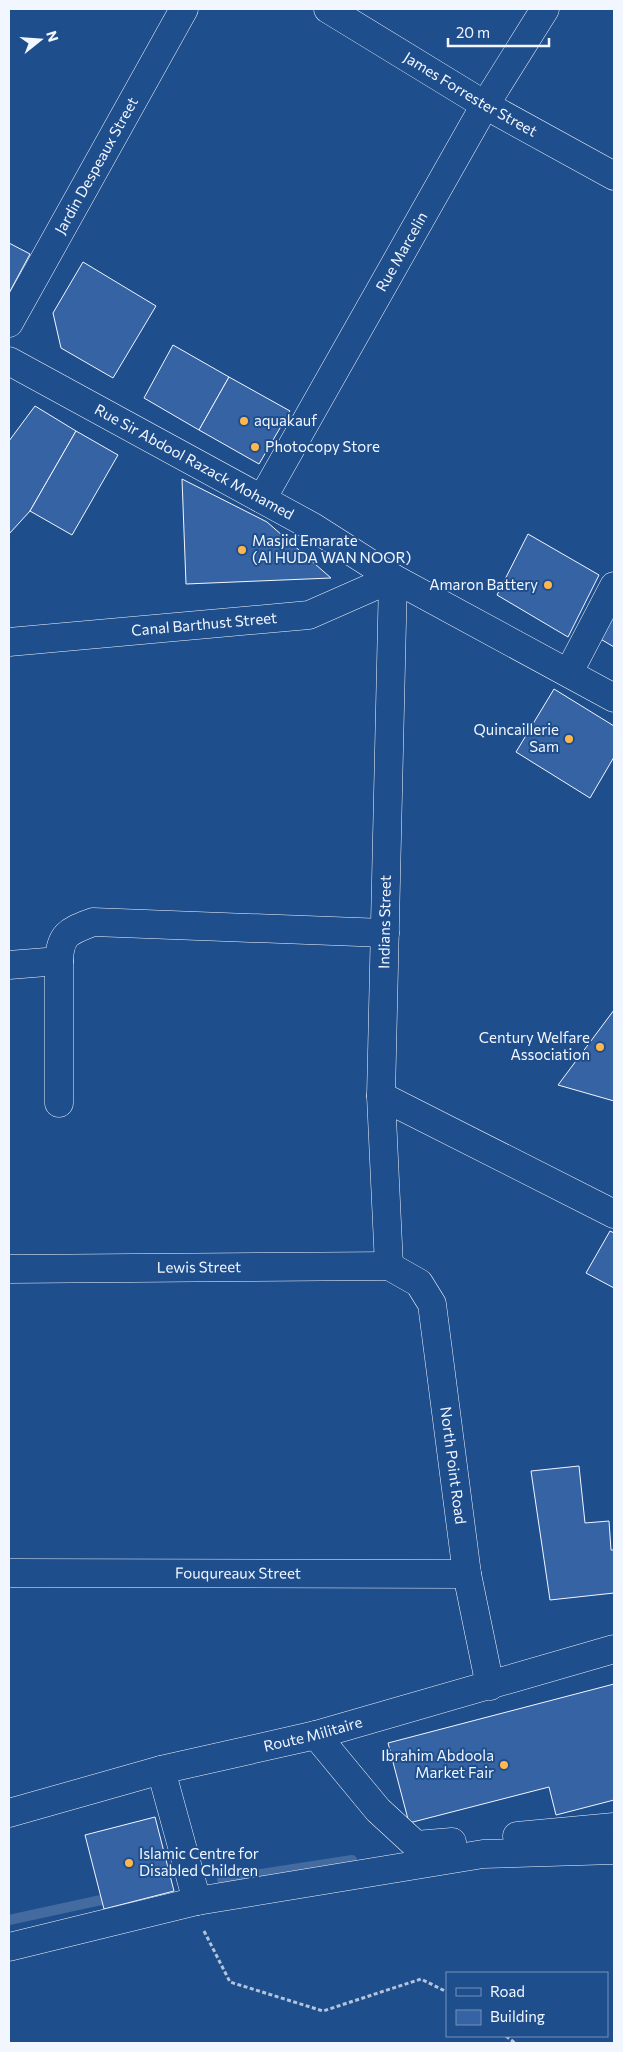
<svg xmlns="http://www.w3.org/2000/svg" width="623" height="2052" font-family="Commissioner,sans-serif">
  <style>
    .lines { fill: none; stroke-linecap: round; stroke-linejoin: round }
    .stream { stroke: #446ba0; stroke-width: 10 }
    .building { fill: #3563a3; stroke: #f2f6ff }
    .minor-casing { stroke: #f2f6ff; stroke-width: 29 }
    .major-casing { stroke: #f2f6ff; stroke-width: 29 }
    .path { stroke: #b3c4dc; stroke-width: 3; stroke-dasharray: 4 2.5; stroke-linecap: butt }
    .minor { stroke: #1f4e8c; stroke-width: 28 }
    .major { stroke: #1f4e8c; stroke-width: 28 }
    .poi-dot { fill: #ffb74d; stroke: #1f4e8c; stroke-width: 2 }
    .labels { text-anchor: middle; stroke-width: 4; stroke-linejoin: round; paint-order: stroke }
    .street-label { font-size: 15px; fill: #f2f6ff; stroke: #1f4e8c }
    .poi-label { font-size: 15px; fill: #f2f6ff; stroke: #1f4e8c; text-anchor: start }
  </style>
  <rect width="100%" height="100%" fill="#1f4e8c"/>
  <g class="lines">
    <g class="stream">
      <polyline points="222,1880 352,1860"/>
      <polyline points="9,1920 115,1897"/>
    </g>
  </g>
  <g class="building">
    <polygon points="9,243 30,254 9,293"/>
    <polygon points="83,262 156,306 113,378 61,348 53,313"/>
    <polygon points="173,345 229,377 199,430 144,398"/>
    <polygon points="229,377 290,411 259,464 199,430"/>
    <polygon points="35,406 76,431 30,511 9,534 9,441"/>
    <polygon points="76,431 118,455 72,535 30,511"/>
    <polygon points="182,479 267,522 331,578 186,584"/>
    <polygon points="528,534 599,575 568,637 497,595"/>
    <polygon points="614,594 614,647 592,634"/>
    <polygon points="554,689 614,726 614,757 590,798 516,752"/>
    <polygon points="614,1010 614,1101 558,1085"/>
    <polygon points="610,1231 614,1233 614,1288 586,1273"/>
    <polygon points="579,1466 585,1523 609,1521 611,1550 614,1550 614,1593 550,1600 531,1471"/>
    <polygon points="614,1684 614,1800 556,1815 549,1787 409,1823 388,1743"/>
    <polygon points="155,1817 174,1891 104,1909 85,1835"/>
  </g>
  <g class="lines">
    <defs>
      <g id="minor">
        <path id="s1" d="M328 9 485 105 614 176"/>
        <path id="s2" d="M9 323 184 9"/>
        <path id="s3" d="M262 499 485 105 545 9"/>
        <path id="s4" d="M9 642 309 615 393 578 381 1096 389 1266"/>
        <polyline points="569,672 614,586"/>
        <path d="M9 965 59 961C60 933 70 931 93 922L385 933"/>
        <polyline points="381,1096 614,1214"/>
        <polyline points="59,1103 59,961"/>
        <path id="s5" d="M389 1266 419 1283 432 1304 467 1574 490 1686"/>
        <path id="s6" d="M9 1269 389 1266"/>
        <path id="s7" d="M9 1573 467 1574"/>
        <polyline points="316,1735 378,1810 416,1845 452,1842"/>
        <polyline points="161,1770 197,1901"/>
        <path id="s8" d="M9 1813 161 1770 316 1735 614 1649"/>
        <polyline points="517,1836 614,1827"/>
        <polyline points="9,1947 197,1901 483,1854 614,1850"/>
      </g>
      <g id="major">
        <path id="s9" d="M9 361 313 527 393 578 614 698"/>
      </g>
    </defs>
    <use href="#minor" class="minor-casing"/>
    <use href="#major" class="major-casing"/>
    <g class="path">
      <polyline points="204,1931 230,1982 323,2011 421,1979 447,1992"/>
      <polyline points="506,2036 515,2043"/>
    </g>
    <use href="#minor" class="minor"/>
    <use href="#major" class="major"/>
  </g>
  <g class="poi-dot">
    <circle cx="244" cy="421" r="5"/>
    <circle cx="255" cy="447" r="5"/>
    <circle cx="242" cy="550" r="5"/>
    <circle cx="548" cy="585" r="5"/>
    <circle cx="569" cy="739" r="5"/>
    <circle cx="600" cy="1047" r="5"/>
    <circle cx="504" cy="1765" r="5"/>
    <circle cx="129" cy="1863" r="5"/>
  </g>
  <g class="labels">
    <g class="street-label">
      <text dy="5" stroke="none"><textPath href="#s1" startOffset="166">James Forrester Street</textPath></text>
      <text dy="5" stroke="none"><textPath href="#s2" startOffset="180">Jardin Despeaux Street</textPath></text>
      <text dy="5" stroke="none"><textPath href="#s3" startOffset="284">Rue Marcelin</textPath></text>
      <text dy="5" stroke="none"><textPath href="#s9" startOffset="211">Rue Sir Abdool Razack Mohamed</textPath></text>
      <text dy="5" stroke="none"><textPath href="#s4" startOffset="196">Canal Barthust Street</textPath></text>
      <text transform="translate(385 922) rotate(-89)" y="5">Indians Street</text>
      <text dy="5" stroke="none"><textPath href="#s6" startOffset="190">Lewis Street</textPath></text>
      <text dy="5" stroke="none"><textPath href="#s5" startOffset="222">North Point Road</textPath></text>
      <text dy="5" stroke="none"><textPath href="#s7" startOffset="229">Fouqureaux Street</textPath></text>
      <text dy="5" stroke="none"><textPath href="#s8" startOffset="314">Route Militaire</textPath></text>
    </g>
    <g class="poi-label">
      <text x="254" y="426">aquakauf</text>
      <text x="265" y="452">Photocopy Store</text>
      <text x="252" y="546">Masjid Emarate<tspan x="252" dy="17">(Al HUDA WAN NOOR)</tspan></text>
      <text x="538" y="590" text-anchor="end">Amaron Battery</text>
      <text x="559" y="735" text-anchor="end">Quincaillerie<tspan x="559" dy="17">Sam</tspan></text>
      <text x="590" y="1043" text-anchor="end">Century Welfare<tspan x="590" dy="17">Association</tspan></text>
      <text x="494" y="1761" text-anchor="end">Ibrahim Abdoola<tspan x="494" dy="17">Market Fair</tspan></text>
      <text x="139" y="1859">Islamic Centre for<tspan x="139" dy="17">Disabled Children</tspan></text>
    </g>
  </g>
  <rect width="623" height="2052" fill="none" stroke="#f2f6ff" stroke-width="20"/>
  <rect x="446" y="1972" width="162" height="65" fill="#1f4e8c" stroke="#7391ba"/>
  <rect x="456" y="1988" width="25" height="8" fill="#1f4e8c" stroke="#7391ba"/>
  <text x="490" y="1997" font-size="15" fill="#f2f6ff">Road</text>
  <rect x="456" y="2010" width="25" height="15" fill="#3563a3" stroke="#7391ba"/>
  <text x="490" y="2022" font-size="15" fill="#f2f6ff">Building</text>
  <g transform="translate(40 40) rotate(73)" stroke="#1f4e8c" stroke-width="4" paint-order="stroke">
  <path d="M0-4L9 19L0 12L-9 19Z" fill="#f2f6ff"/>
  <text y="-8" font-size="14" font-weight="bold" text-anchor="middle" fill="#f2f6ff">N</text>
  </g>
  <path d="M448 38v8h101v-8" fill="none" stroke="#f2f6ff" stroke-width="2.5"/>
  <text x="456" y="38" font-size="15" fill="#f2f6ff" stroke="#1f4e8c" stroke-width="4" paint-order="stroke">20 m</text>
</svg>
